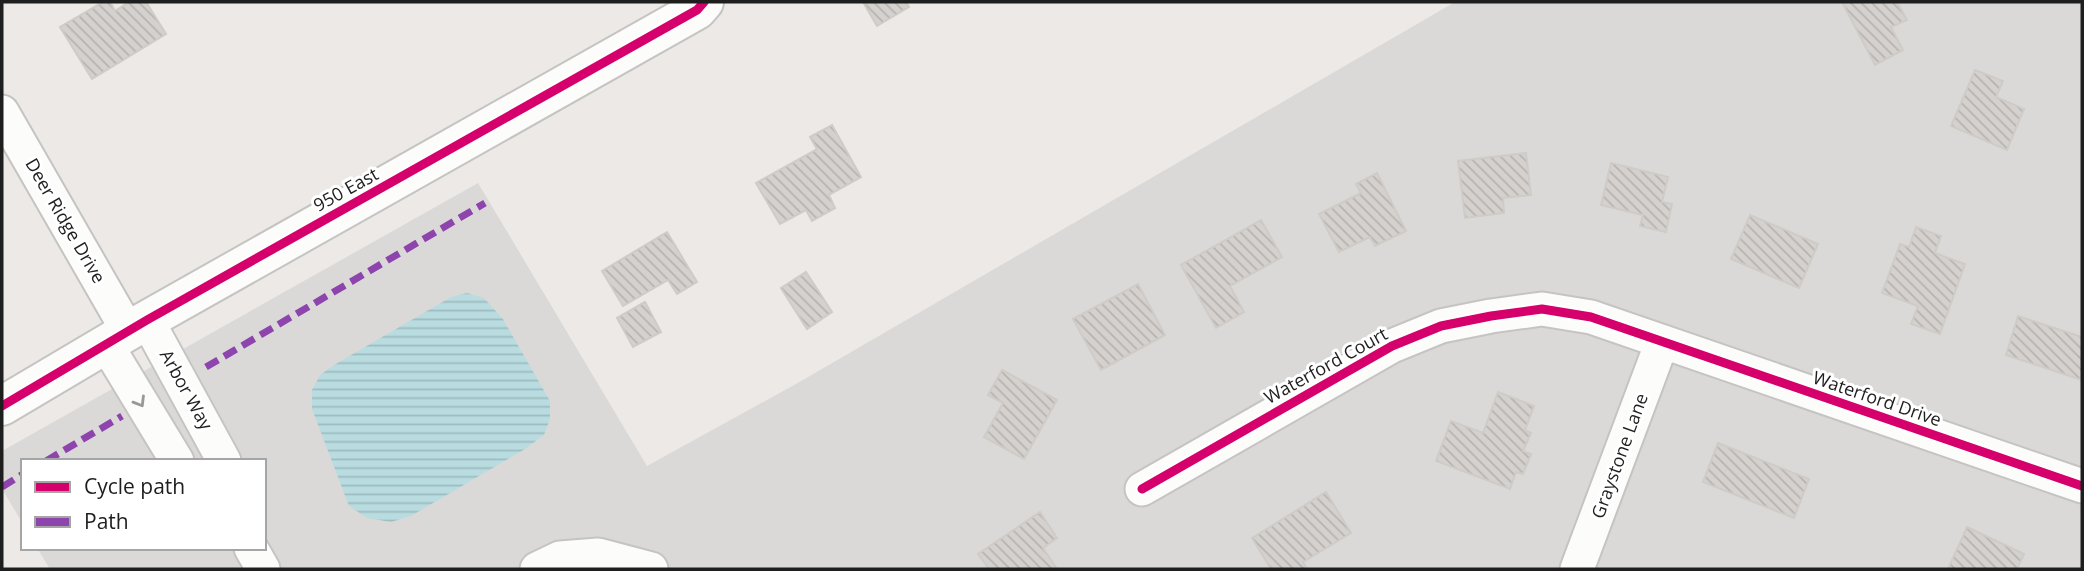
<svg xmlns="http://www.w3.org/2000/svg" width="2084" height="571" viewBox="0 0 2084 571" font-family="'Open Sans',sans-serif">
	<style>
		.residential { fill: #dbd9d8 }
		.water { fill: url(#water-rules) }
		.building { fill: url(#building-back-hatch); stroke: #cfcbc7; stroke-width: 2 }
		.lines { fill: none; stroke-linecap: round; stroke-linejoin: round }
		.minor-casing { stroke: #c5c4c2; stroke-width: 37 }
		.tertiary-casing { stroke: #c5c4c2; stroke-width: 42 }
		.minor { stroke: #fcfcfb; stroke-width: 33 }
		.tertiary { stroke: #fcfcfb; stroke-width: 38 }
		.quiet { stroke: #8e44ad; stroke-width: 7; stroke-dasharray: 14 7; stroke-linecap: butt }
		.cycleway-casing { stroke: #fff; stroke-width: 13 }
		.cycleway { stroke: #d6006c; stroke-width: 9 }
		.oneway { stroke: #989898 }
		.labels { text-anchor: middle; stroke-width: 6; stroke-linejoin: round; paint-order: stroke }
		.street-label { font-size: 18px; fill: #1e1e1e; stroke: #fff }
	</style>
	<defs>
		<pattern id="water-rules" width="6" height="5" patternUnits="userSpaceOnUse" patternTransform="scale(1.75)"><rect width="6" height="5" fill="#b8dce0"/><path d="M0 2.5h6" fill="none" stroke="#9ebcc0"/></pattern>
		<pattern id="building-back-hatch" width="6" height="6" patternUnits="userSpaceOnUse" patternTransform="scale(1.75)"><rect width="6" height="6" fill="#d5d1cf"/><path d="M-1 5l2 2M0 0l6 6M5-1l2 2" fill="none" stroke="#b6b3b1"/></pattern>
	</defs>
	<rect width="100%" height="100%" fill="#ece9e6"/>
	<path class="residential" d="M1455,2h627v567h-2032l-13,-21h227v-87h-241v63l-21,-35v-38l476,-268 169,283 149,-82z"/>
	<path class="water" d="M467,293l17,5 19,21 47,82v18l-6,16 -19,14 -114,67 -20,6 -24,-4 -18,-12 -37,-97v-19l8,-15 14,-10 117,-68z"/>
	<path class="building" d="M103,2h7l5,9 14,-9h17l20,32 -74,45 -32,-52z
		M863,2h43l3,5 -32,19z
		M1842,2h55l10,18 -16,7 12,23 -28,15z
		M1975,70l28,11 -7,16 28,12 -17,41 -56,-24z
		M832,125l29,52 -32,18 6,13 -23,13 -6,-11 -26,14 -24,-41 61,-34 -7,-12z
		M1526,153l5,42 -28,3 1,15 -39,5 -7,-57z
		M1611,163l57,14 -6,25 10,2 -6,28 -26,-6 3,-11 -42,-10z
		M1377,173l29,58 -31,15 -5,-9 -31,15 -20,-38 42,-21 -5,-9z
		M1750,215l68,29 -19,44 -68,-29z
		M1261,220l21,37 -52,29 14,26 -28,16 -35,-63z
		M1916,227l25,9 -6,17 30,11 -25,70 -29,-10 7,-18 -36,-13 18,-49 9,3z
		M667,232l30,50 -20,12 -9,-14 -45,26 -21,-35z
		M806,272l26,40 -25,17 -26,-41z
		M1138,284l27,51 -64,35 -28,-51z
		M645,302l16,30 -28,15 -16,-29z
		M2018,316l64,21v43l-76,-25z
		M1002,370l55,30 -33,59 -40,-22 19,-34 -15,-8z
		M1498,392l36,14 -9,24 6,3 -8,18 8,3 -8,20 -7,-2 -6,17 -74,-28 15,-40 32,12z
		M1718,443l91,36 -15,39 -91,-36z
		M1326,492l25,41 -48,29 4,7h-36l-19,-31z
		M1040,512l17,26 -14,10 14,21h-68l-11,-15z
		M1967,527l57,27 -7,15h-69z"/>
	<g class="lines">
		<g class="minor-casing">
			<path id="minor" d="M2,112l126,219
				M147,320l77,141
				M106,344l71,117
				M1142,489l250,-143 49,-20 50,-10 51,-7 49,8 491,169
				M251,548l12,21
				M537,569l23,-11 38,-3 53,14
				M1577,569l85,-227"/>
		</g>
		<g class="tertiary-casing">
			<path id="tertiary" d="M2,406l145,-86 550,-310 7,-8"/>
		</g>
		<use href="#minor" class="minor"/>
		<use href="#tertiary" class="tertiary"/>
		<path class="quiet" d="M206,367l279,-164
			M46,461l76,-45
			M2,487l21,-13"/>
		<g class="cycleway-casing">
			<path id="cycleway" d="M2,406l145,-86 550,-310 7,-8
				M1142,489l250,-143 49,-20 50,-10 51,-7 49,8 491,169"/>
		</g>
		<use href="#cycleway" class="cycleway"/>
	</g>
	<defs><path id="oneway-chevron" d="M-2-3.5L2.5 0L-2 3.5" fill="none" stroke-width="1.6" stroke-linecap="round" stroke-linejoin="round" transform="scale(1.75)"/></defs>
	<use class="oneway" href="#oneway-chevron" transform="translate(140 402) rotate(59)"/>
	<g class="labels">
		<g class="street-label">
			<text transform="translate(346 190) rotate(-29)" y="6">950 East</text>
			<text transform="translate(65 221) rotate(60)" y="6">Deer Ridge Drive</text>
			<text transform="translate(1326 366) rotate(-29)" y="6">Waterford Court</text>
			<text transform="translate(186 390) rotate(61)" y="6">Arbor Way</text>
			<text transform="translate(1877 399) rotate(19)" y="6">Waterford Drive</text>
			<text transform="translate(1620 456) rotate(-70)" y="6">Graystone Lane</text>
		</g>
	</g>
	<rect width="2084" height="571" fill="none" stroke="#1e1e1e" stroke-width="7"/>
	<rect x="21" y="459" width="245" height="91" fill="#ffffff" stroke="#a5a5a5" stroke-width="2"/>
	<rect x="35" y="482" width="35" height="10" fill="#d6006c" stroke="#a5a5a5" stroke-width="2"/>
	<text x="84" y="494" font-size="21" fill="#1e1e1e">Cycle path</text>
	<rect x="35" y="517" width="35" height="10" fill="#8e44ad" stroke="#a5a5a5" stroke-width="2"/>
	<text x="84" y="529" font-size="21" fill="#1e1e1e">Path</text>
</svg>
